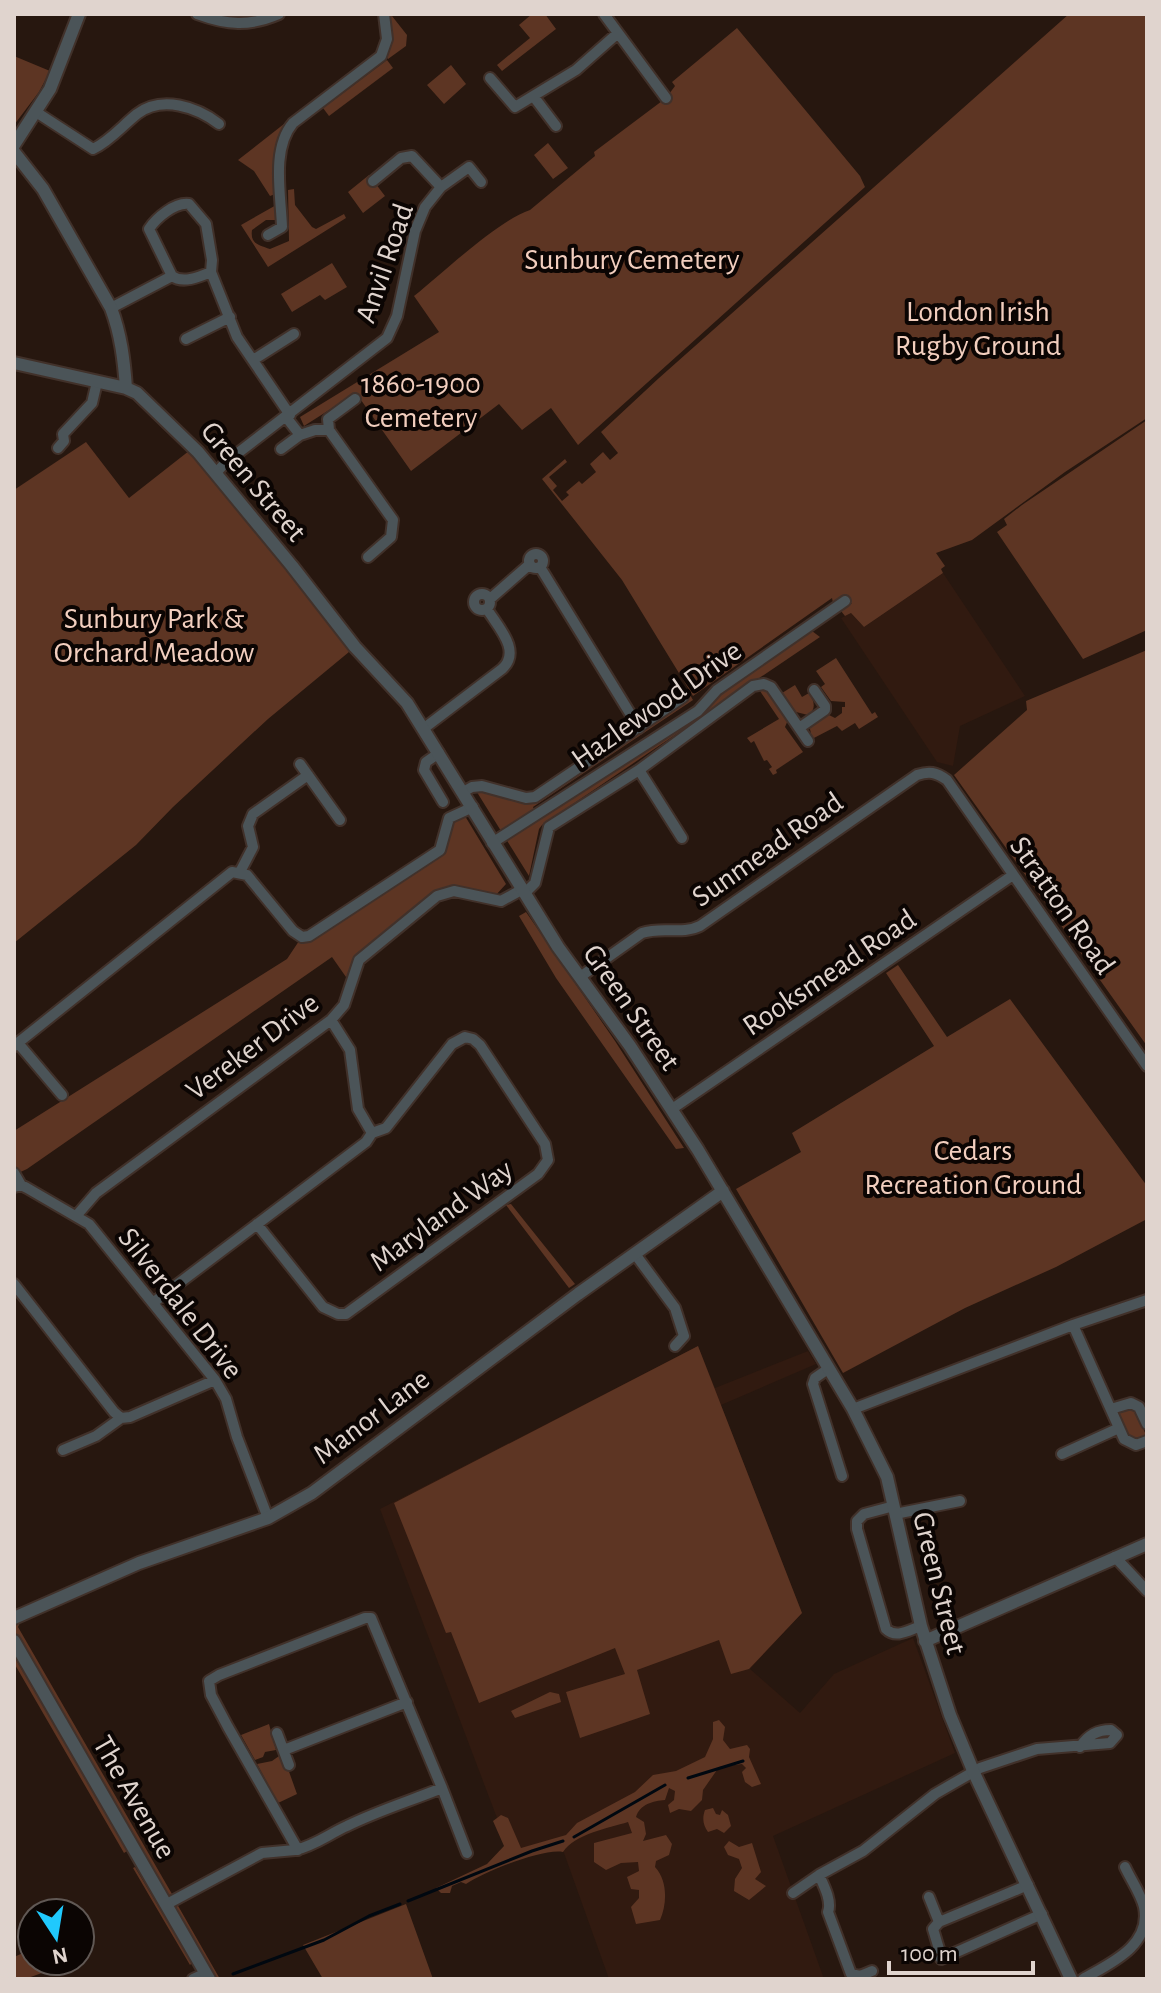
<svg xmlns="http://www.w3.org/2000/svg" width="1161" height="1993" viewBox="0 0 1161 1993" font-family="'Alegreya Sans',sans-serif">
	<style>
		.built { fill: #311a10 }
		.green { fill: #5d3523 }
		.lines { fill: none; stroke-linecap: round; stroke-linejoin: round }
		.stream { stroke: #000810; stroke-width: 3 }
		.minor-casing { stroke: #41312a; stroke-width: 14 }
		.tertiary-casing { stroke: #41312a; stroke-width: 16 }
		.minor { stroke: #4b5458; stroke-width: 10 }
		.tertiary { stroke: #4b5458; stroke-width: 12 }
		.labels { text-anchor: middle; stroke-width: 8; stroke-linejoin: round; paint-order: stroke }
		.park-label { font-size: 30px; fill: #f2cebe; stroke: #0b0503 }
		.street-label { font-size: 30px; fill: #e0d4ce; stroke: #0b0503 }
	</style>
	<rect width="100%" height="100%" fill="#27170f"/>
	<path class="built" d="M943,573l82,123 -65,30 -7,40 -16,-4 -96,-144 10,-5 13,14z
		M698,1346l17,42 93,-37 8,13 -95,41 81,208 -52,56 50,44 34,-39 79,-36 42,115 -182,83 51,143h-215l-50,-140 -48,16 -131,-346z"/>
	<path class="green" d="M532,14h13l11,15 -54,42 -5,-6 33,-27 -11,-13z
		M1069,14h78v404l-82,54 -93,68 -36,13 9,13 -4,3 2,4 -79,54 -13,-14 -6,3 -4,-5 11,-8 -18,5 -2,-10 -139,98 -71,-116 -80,-101 23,-20 2,3 -18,15 8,9 -4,4 9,11 7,-6 -3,-3 13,-11 3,3 14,-12 -6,-8 13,-12 7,8 8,-7 -17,-21 58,-54z
		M392,16l15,19 -1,11 -18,13 -5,-7 2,-33z
		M737,28l123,148 5,11 -287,258 -27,-37 -29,22 -23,-26 -88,67 -55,-78 -52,33 -4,-9 139,-85 -25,-36c29,-23 83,-75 116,-86l65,-54 -1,-4 72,-54 9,-12 -3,-4z
		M14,56l36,15 -11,21 -25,33v6z
		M387,60l6,8 -64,48 -6,-8z
		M451,65l15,19 -22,20 -17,-19z
		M289,120c-20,22 -14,46 -11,73l-8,3 -16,-25 -16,-11z
		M548,143l20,25 -15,11 -19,-24z
		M369,175l16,21 -22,17 -15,-21z
		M294,189l1,16 17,22 4,2 28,-15 2,4 -78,49 -27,-42 37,-21 -1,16h-11l-14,10c-2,14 7,15 18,19l19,-8 -1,-51z
		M332,263l15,24 -22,13 -5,-5 -28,17 -11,-18z
		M1147,420v210l-64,29 -86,-127 10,-7 -3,-6 18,-14z
		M86,442l43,56 65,-51 161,200 -87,72 -95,88 -37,38 -122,98v-453z
		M812,631l8,6 -278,188 -3,4 -10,47 -54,-87 51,12 155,-100 5,-13 7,12 -160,107 6,12 162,-105 19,-19z
		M1147,650v396l-193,-271 73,-65 -1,-9z
		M836,658l36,56 3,-2 3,5 -19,12 -4,-6 -13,8 -5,-5 -25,13 -3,-15 18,-10 8,4 7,-5v-6h3v-5l-14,-1 -10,-14 4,-3 -9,-13z
		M795,685l7,12 7,-4c5,7 8,16 -1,22l-12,-3 -14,-19z
		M766,689l5,2 17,29 -3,7 18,25 -27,18 1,3 -4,2 -4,-6 3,-2 -5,-7 -3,1 -10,-20 -3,2 -4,-5 32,-19 -19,-28z
		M465,816l41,68 -11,12 -41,-8 -19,4 -89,85 -14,-20 -305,212 -13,6v-44l273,-172 12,-18 12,-1 8,-4 122,-81 10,-34z
		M526,912l89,129 69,107 -8,1 -120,-171 -37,-62z
		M898,965l49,72 63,-38 137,187v33l-91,48 -91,41 -122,65 -107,-184 65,-37 -9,-19 142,-87 -48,-73z
		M511,1204l64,80 -6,4 -63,-83z
		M698,1346l104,267 -53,56 -18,5 -12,-34 -82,30 13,44 -70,24 -14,-46 59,-18 -10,-26 -136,55 -28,-71 -5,1 -52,-130z
		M1128,1409l7,1 11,25 -6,7 -12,-2 -11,-27z
		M21,1620l-3,7 154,267 -5,2 -152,-260 -1,-12z
		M14,1656l113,195 -3,2 -110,-190z
		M550,1692l9,2 2,8 -46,16 -4,-7z
		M719,1720l6,7 -2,13 7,9 17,-4 3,4 -1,8 12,27 -9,3 -7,-5 -3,-10 4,-4 -4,-4 -23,3 -16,23 -1,10 -11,11 -12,-2 -9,4 -2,-8 6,-5 1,-9 -6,-3 -4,12c-12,1 -25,4 -29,17l8,5 2,12 -3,7 23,-6 6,9 -3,11 -13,6 -1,6c13,14 12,37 5,53l-24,4 -5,-17 8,-9v-8l-8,-1 -4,-12 12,-6 -1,-9 -17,1 -15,7 -12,-8v-19l38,-10 -4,-11c-20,6 -53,12 -65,30 -20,-4 -79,20 -97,32l-5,-2 -9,4 -2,7h-9l-5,-5 51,-24 17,-18 -11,-25 8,-6 7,3 13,30 45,-13 11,-12 58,-31 18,-17 23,-4 29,-14 8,-18v-17z
		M269,1724l7,26 -11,2 -2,5 -8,3 -14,-25z
		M279,1756l8,10 10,28 -19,9 -21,-39 15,-3z
		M713,1808l3,6 4,1 2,-5 6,5 3,11 -7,7 -7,-4 -9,3c-5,-7 -6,-14 -3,-22z
		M729,1841l10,6 13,-4 9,29 -6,7 11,7 -17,14 -15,-9 1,-12 7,-11 -3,-9 -11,-4 -4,-8z
		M135,1867l57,96 -2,2 -57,-97z
		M177,1904l43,75h-6l-41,-73z
		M406,1904l27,75h-110l-20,-34z
		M32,1949v12h19l5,7 -31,11h-11v-22z"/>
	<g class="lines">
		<path class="stream" d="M688,1778l55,-17
			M574,1837l91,-52
			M408,1901l124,-50 31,-10
			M233,1974l91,-34 45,-24 31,-12"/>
		<g class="minor-casing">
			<path id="minor" d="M197,14c30,11 52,13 82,0
				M604,14l62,84
				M490,78l25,29 61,-37 42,-37
				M534,97l22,29
				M36,112l57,37c17,-8 29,-23 44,-35 25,-19 60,-7 82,10
				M373,181l28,-23 11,-2 29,31
				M268,235l14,-8c-1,-32 -11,-78 11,-104l88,-67 6,-17 -3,-25
				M172,276c11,8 27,1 39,-4
				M111,308l61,-32 -23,-47c7,-11 26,-27 40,-25l17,20 6,36 -1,12 26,65 53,78
				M186,339l44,-22
				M253,360l41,-26
				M329,430l-1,-11 27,-20
				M300,435l15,-5h14l64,90 -2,17 -23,20
				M58,448l6,-7 -1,-7 29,-31 5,-21
				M281,449l19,-14 -14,-18
				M216,473l9,-10 162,-125 10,-22 18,-85 10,-24 16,-20 28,-20 12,15
				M529 561a7 7 0 1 1 14 0a7 7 0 1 1-14 0Z
				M540,567l99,161
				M474 602a8 8 0 1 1 16 0a8 8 0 1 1-16 0Z
				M490,599l40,-35
				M799,728l26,-18v-4l-11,-16
				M423,729l79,-60c20,-18 -4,-42 -15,-60
				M439,753l-13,9 -2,8 19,32
				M300,764l40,56
				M639,770l43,68
				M463,792l9,-5 10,-1 44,12 9,-1 148,-100
				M492,843l206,-132 19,-21 128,-89
				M240,872l13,-25 -5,-21 5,-12 55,-39
				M525,893l10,-10 14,-56 90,-57 114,-84 11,-2 7,3 37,54
				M580,977l62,-44c20,-7 40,2 58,-7l217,-151c12,-4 19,-3 30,5l200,286
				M18,1043l44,52
				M14,1046l218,-174 15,3 46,56 9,6 7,-1 131,-86 9,-32 24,-11
				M672,1109l341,-234
				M14,1173l7,12
				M14,1187l7,-2 6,3 62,36 126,156 11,19 11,38 31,81
				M77,1215l19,-22 235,-173 13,-15 15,-45 78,-64 17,-5 47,10 22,-12
				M257,1224l66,83 15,7h8l192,-140 10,-14 -3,-16 -65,-99 -7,-6 -8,-2 -13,7 -66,84 -14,5
				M635,1254l40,54 9,28 -9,10
				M14,1284l100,128 7,6 9,-1 85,-37
				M154,1302l212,-160 6,-9 -14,-24 -8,-59 -19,-30
				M1073,1325l51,114 12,6 11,-4
				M828,1369l-13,9 -2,6 29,92
				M853,1409l220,-84 74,-25
				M1111,1409l20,-6 8,4 8,17
				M63,1450l33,-14 25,-18
				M1062,1454l57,-26
				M894,1506l-30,8 -7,7v8l29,100c10,10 23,1 35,-3
				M895,1514l65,-13
				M1115,1557l32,34
				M277,1733l12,32
				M284,1750l123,-48
				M442,1788l25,65
				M819,1875c5,11 13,26 9,37l23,62 9,2 12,-5
				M793,1893l26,-18 44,-24 72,-57 45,-26 57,-19 73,-6 7,-8 -6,-5c-14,0 -23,5 -31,17
				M929,1897l10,25
				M167,1904l95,-51 33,-3c19,-4 34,-16 52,-24 30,-15 63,-25 95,-38l-71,-170h-6l-146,57 -10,6 2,14 17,32 70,123
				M939,1949l-6,-20 6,-7 89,-37
				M941,1959l101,-45
				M193,1979l13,-6
				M1083,1979c26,-15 69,-33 61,-72 -3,-13 -13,-27 -19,-40"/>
		</g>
		<g class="tertiary-casing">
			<path id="tertiary" d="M14,145l36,-56 29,-75
				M14,152l29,37 68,119c10,27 13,52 15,80
				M14,363l112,25 11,5 61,59 94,114 63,81 52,56 151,244 72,99 68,104 155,259 34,68 34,149 29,89 24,58 97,206
				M14,1618l125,-55 129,-45 44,-25 266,-199 145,-103
				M14,1641l195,338
				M925,1641l222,-97"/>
		</g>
		<use href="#minor" class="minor"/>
		<use href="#tertiary" class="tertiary"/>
	</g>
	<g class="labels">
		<g class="park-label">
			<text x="632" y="269">Sunbury Cemetery</text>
			<text x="978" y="321">London Irish<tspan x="978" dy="34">Rugby Ground</tspan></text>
			<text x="421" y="393">1860-1900<tspan x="421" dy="34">Cemetery</tspan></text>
			<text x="154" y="628">Sunbury Park &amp;<tspan x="154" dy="34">Orchard Meadow</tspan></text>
			<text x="973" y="1160">Cedars<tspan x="973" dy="34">Recreation Ground</tspan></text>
		</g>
		<g class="street-label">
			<text transform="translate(384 263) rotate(-71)" y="10">Anvil Road</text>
			<text transform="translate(254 481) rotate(50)" y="10">Green Street</text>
			<text transform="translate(656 704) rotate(-35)" y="10">Hazlewood Drive</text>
			<text transform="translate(767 849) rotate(-35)" y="10">Sunmead Road</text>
			<text transform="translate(1063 905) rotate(55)" y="10">Stratton Road</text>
			<text transform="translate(829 972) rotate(-34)" y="10">Rooksmead Road</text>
			<text transform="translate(632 1007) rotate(55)" y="10">Green Street</text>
			<text transform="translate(252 1046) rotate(-37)" y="10">Vereker Drive</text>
			<text transform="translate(441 1215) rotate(-36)" y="10">Maryland Way</text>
			<text transform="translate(181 1303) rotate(52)" y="10">Silverdale Drive</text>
			<text transform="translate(371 1416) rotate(-37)" y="10">Manor Lane</text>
			<text transform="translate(940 1583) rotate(76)" y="10">Green Street</text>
			<text transform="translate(135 1797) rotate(60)" y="10">The Avenue</text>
		</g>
	</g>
	<rect width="1161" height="1993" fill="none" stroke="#e0d4ce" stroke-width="32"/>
	<g transform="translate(56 1937) rotate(168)"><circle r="38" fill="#0b0503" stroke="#605854" stroke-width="2"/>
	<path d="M0-6L14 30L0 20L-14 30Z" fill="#20c9fd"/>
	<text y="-12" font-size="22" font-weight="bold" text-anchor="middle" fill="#e0d4ce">N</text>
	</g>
	<path d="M889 1961v12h144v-12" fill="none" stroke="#e0d4ce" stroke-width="4"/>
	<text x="901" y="1961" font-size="24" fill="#e0d4ce" stroke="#0b0503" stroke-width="6" paint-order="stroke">100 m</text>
</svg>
